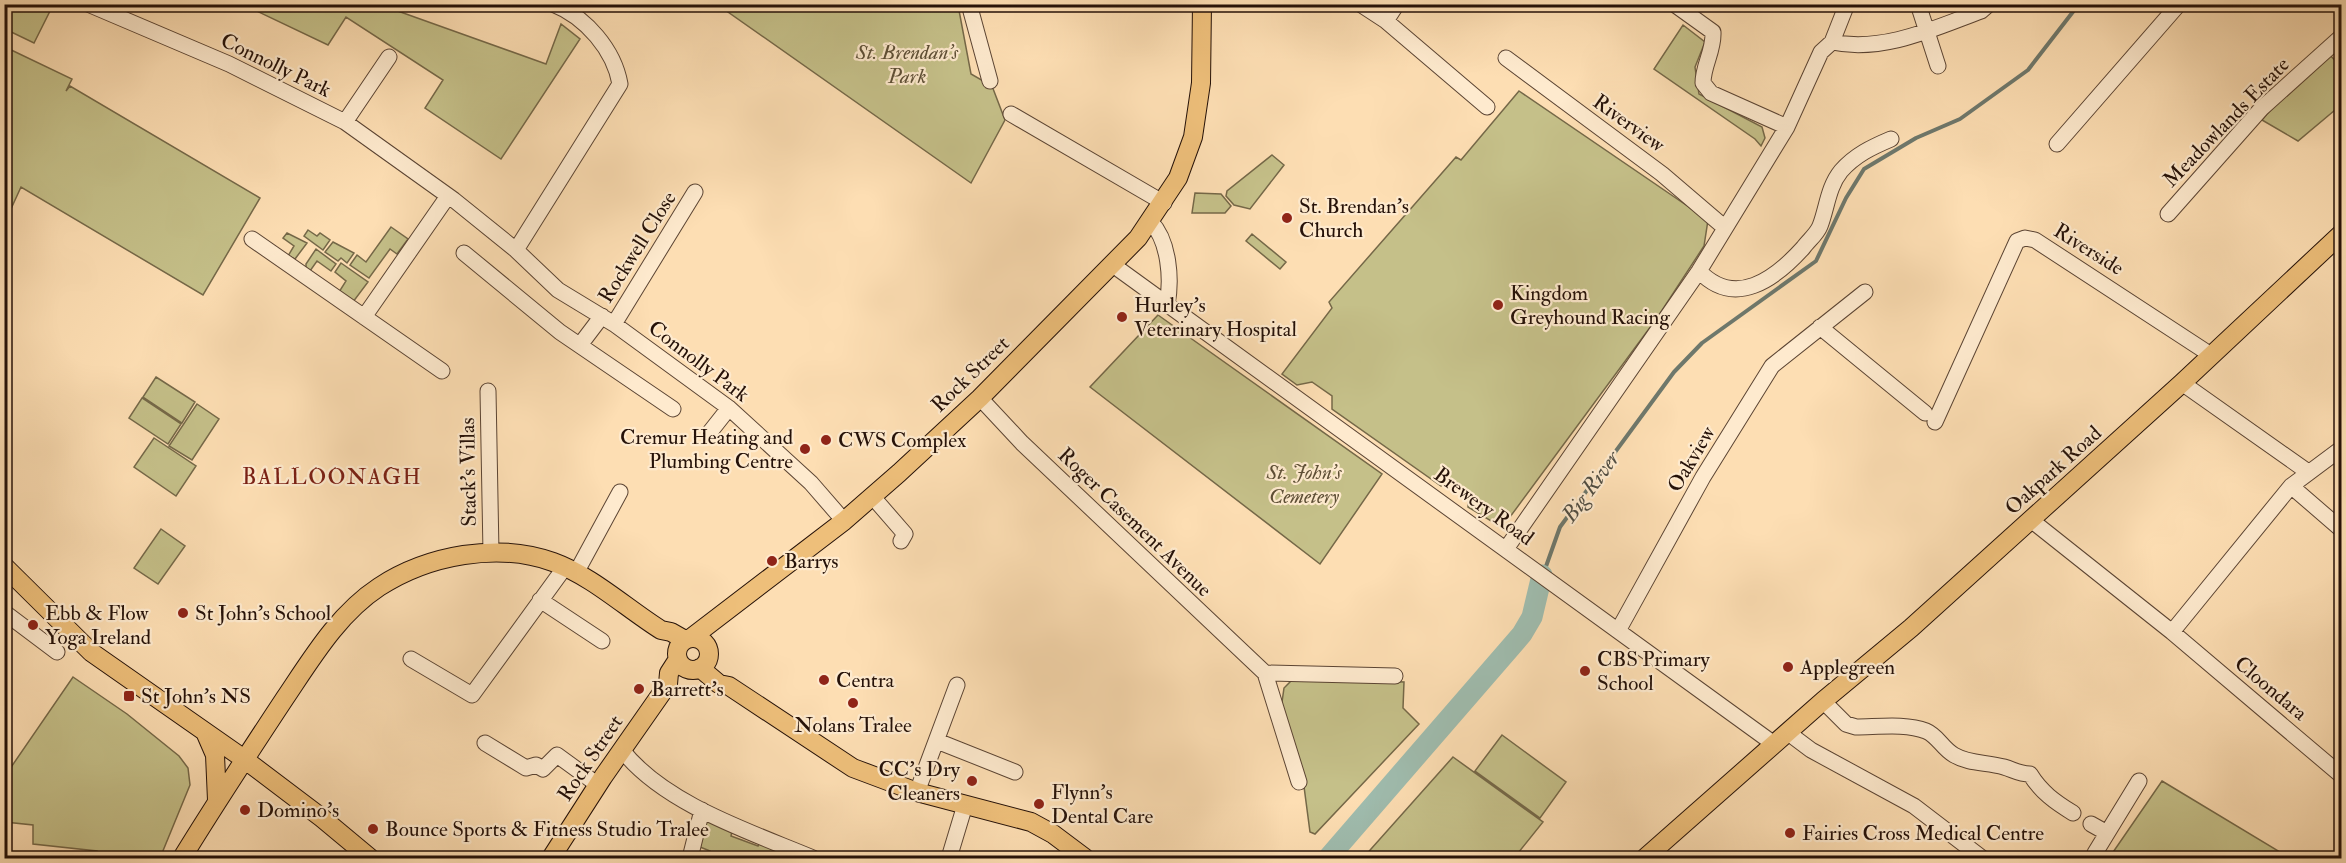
<svg xmlns="http://www.w3.org/2000/svg" width="2346" height="863" viewBox="0 0 2346 863" font-family="'IM FELL Double Pica',serif">
	<style>
		.green { fill: #c5c089; stroke: #756848; stroke-width: 1.5 }
		.lines { fill: none; stroke-linecap: round; stroke-linejoin: round }
		.stream { stroke: #6e786c; stroke-width: 4 }
		.river { stroke: #9fbcae; stroke-width: 21 }
		.minor-casing { stroke: #5b4433; stroke-width: 17 }
		.major-casing { stroke: #251108; stroke-width: 20 }
		.minor { stroke: #feeace; stroke-width: 15 }
		.major { stroke: #eebf7a; stroke-width: 18 }
		.poi-dot { fill: #8f2418; stroke: #feeace; stroke-width: 2 }
		.labels { text-anchor: middle; stroke-width: 4.5; stroke-linejoin: round; paint-order: stroke }
		.park-label { font-size: 21px; font-style: italic; fill: #5d4e35; stroke: #feeace }
		.street-label { font-size: 21px; fill: #251108; stroke: #feeace }
		.poi-label { font-size: 21px; fill: #251108; stroke: #feeace; text-anchor: start }
		.neighbourhood-label { font-size: 22px; letter-spacing: 1.5px; fill: #7a1f14; stroke: #feeace }
		.water-label { font-size: 22px; font-style: italic; fill: #504d42; stroke: #feeace }
	</style>
	<rect width="100%" height="100%" fill="#fddeb3"/>
	<filter id="stains"><feTurbulence type="fractalNoise" baseFrequency=".00333" numOctaves="4"/><feColorMatrix values="0 0 0 0 .2 0 0 0 0 .09 0 0 0 0 .02 0 0 0 .5 -.17"/></filter>
	<radialGradient id="worn" r=".72"><stop offset=".6" stop-color="#630" stop-opacity="0"/><stop offset="1" stop-color="#630" stop-opacity=".3"/></radialGradient>
	<path class="green" d="M5,4h48v1l-19,38 -29,-14z
		M244,5h137l165,59 15,-40 19,15 -79,120 -76,-51 18,-28 -97,-63 -18,28z
		M718,5h240l13,69 21,12 13,34 -34,63z
		M1683,25l22,17 -10,25 4,27 63,33 3,11 -4,8 -6,-7 -101,-70z
		M5,47l67,32 -6,12 4,-5 190,112 -57,97 -182,-108 -16,35z
		M2330,55l11,12v38l-43,36 -36,-21 15,-18z
		M1519,91l189,129 -4,26 -47,72 -147,199 -14,7 -28,-17 1,-13 -15,-11 -13,3 -109,-77v-13l-20,-14 -15,3 -15,-11 50,-66 -3,-6 127,-145 5,3z
		M1272,155l12,10 -34,44 -16,-4 -8,-9 1,-5z
		M1195,193l26,1 10,12 -6,7h-33z
		M391,227l17,12 -11,15 -7,-5 -21,29 -19,-13 7,-10 9,7z
		M308,230l9,6 3,-3 10,7 -7,10 -19,-14z
		M287,233l20,10 -12,16 -7,-3 6,-10 -11,-8z
		M1252,234l34,28 -6,7 -34,-28z
		M333,242l21,11 -7,10 -6,-5 -3,3 -13,-9z
		M316,249l20,15 -5,7 -14,-10 -7,10 -4,-3v-4z
		M341,263l27,19 -15,20 -14,-10 7,-11 -11,-9z
		M1158,315l224,159 -62,90 -230,-177z
		M156,377l39,25 -13,21 -39,-26z
		M142,398l39,26 -13,20 -39,-26z
		M197,404l22,15 -27,41 -23,-14z
		M154,438l42,28 -20,30 -42,-29z
		M161,529l24,17 -27,38 -24,-16z
		M73,677l54,37 52,42 9,12 2,17 -30,73h-63v-7l-64,-7v-19l-28,-3v-46z
		M1305,678l99,4 -1,26 16,16 -104,110 -5,-2 -7,-53 -22,-70 3,-21 9,-9z
		M1502,735l64,47 -26,36 -65,-47z
		M1453,757l90,65 -29,36h-151z
		M2162,781l128,77h-181z
		M707,816l26,11 -2,9 27,10 3,-7 18,7 -3,10 5,2h-73l2,-7 -10,-4z"/>
	<g class="lines">
		<path class="stream" d="M1544,572l16,-45 114,-155 28,-29 114,-82 30,-63 18,-29 52,-31 44,-19 68,-49 51,-66"/>
		<path class="river" d="M1328,858l194,-224 10,-17 10,-42"/>
		<g class="minor-casing">
			<path id="minor" d="M88,4l141,60 116,58 109,78 62,50 42,40 56,34 115,84 82,75 33,38
				M969,4l21,77
				M1360,4l26,17 101,86
				M1674,4l39,28c1,19 -10,33 -10,51l8,10 76,34
				M1918,4l20,62
				M1386,21l11,-17
				M1832,42l15,-38
				M1506,58l156,116 62,53
				M1011,114l153,89
				M345,122l44,-65
				M2057,144l122,-140
				M2168,214l93,-105 81,-73
				M1151,222c18,19 21,57 16,83
				M252,239l190,132
				M516,250l104,-166c-6,-34 -34,-67 -67,-80
				M464,253l96,79 113,77
				M1113,265l661,479
				M1699,271c36,38 76,8 104,-23 5,-7 14,-14 17,-22 7,-18 8,-39 21,-55 14,-16 31,-24 50,-32
				M364,317l84,-121
				M614,324l81,-132
				M1820,327l105,86
				M580,345l22,-29
				M2182,383l126,89
				M488,391l3,162
				M980,398l42,45 243,230 130,3
				M1935,422l82,-181 8,-3 10,2 176,115
				M710,432l19,-24
				M2291,486l51,44
				M872,496l33,38 -4,7
				M2031,520l141,112 170,144
				M1506,549l193,-278 88,-144 34,-75 11,-10c51,11 103,-14 149,-31l8,-7
				M576,573l44,-81
				M540,600l62,41
				M4,612l53,40
				M1619,629l84,-152 69,-111 93,-74
				M2172,632l119,-146 51,-38
				M411,659l61,36 93,-128
				M1265,673l34,109
				M1823,701l23,23 10,3c21,0 50,-4 70,4 12,5 16,17 28,24 15,9 33,7 50,12 10,3 15,7 26,7 11,18 25,28 43,39
				M1787,732l24,18 103,56 68,52
				M937,741l78,31
				M485,743l41,25 10,-3 7,4 14,-14 41,30
				M622,750c42,54 129,82 191,108
				M917,792l40,-107
				M2091,824l16,9
				M2095,853l44,-72
				M690,858l12,-48
				M949,858l16,-53"/>
		</g>
		<g class="major-casing">
			<path id="major" d="M4,566l87,86 153,107 78,59 48,40
				M691,638l153,-117 55,-48 81,-75 158,-160 40,-60 15,-41 8,-54 1,-79
				M677 654a16 16 0 1 1 32 0a16 16 0 1 1-32 0Z
				M700,668l19,16 10,2 124,82 64,24 114,30 22,12 32,24
				M205,732l10,23 2,45
				M182,858c33,-54 68,-107 103,-160 27,-40 53,-84 94,-111 49,-32 119,-45 174,-25 39,14 73,46 108,68l10,2 14,8
				M551,858l52,-81 65,-93 1,-11 9,-14
				M1645,858l178,-157 88,-73 271,-245 160,-150"/>
		</g>
		<use href="#minor" class="minor"/>
		<use href="#major" class="major"/>
	</g>
	<g class="poi-dot">
		<circle cx="1287" cy="218" r="6"/>
		<circle cx="1498" cy="305" r="6"/>
		<circle cx="1122" cy="317" r="6"/>
		<circle cx="826" cy="440" r="6"/>
		<circle cx="805" cy="449" r="6"/>
		<circle cx="772" cy="561" r="6"/>
		<circle cx="183" cy="613" r="6"/>
		<circle cx="33" cy="625" r="6"/>
		<circle cx="1788" cy="667" r="6"/>
		<circle cx="1585" cy="671" r="6"/>
		<circle cx="824" cy="680" r="6"/>
		<circle cx="639" cy="689" r="6"/>
		<rect x="123" y="690" width="12" height="12" rx="3"/>
		<circle cx="853" cy="703" r="6"/>
		<circle cx="972" cy="781" r="6"/>
		<circle cx="1039" cy="804" r="6"/>
		<circle cx="245" cy="810" r="6"/>
		<circle cx="373" cy="829" r="6"/>
		<circle cx="1790" cy="833" r="6"/>
	</g>
	<g class="labels">
		<g class="park-label">
			<text x="907" y="59">St. Brendan's<tspan x="907" dy="24">Park</tspan></text>
			<text x="1304" y="479">St. John's<tspan x="1304" dy="24">Cemetery</tspan></text>
		</g>
		<g class="street-label">
			<text transform="translate(276 65) rotate(26)" y="7">Connolly Park</text>
			<text transform="translate(2226 122) rotate(-46)" y="7">Meadowlands Estate</text>
			<text transform="translate(1629 123) rotate(36)" y="7">Riverview</text>
			<text transform="translate(637 247) rotate(-58)" y="7">Rockwell Close</text>
			<text transform="translate(2089 249) rotate(32)" y="7">Riverside</text>
			<text transform="translate(699 361) rotate(37)" y="7">Connolly Park</text>
			<text transform="translate(970 374) rotate(-44)" y="7">Rock Street</text>
			<text transform="translate(1691 459) rotate(-59)" y="7">Oakview</text>
			<text transform="translate(2053 470) rotate(-42)" y="7">Oakpark Road</text>
			<text transform="translate(468 472) rotate(-91)" y="7">Stack's Villas</text>
			<text transform="translate(1484 506) rotate(36)" y="7">Brewery Road</text>
			<text transform="translate(1135 522) rotate(44)" y="7">Roger Casement Avenue</text>
			<text transform="translate(2271 688) rotate(40)" y="7">Cloondara</text>
			<text transform="translate(590 758) rotate(-56)" y="7">Rock Street</text>
		</g>
		<g class="poi-label">
			<text x="1299" y="213">St. Brendan's<tspan x="1299" dy="24">Church</tspan></text>
			<text x="1510" y="300">Kingdom<tspan x="1510" dy="24">Greyhound Racing</tspan></text>
			<text x="1134" y="312">Hurley's<tspan x="1134" dy="24">Veterinary Hospital</tspan></text>
			<text x="793" y="444" text-anchor="end">Cremur Heating and<tspan x="793" dy="24">Plumbing Centre</tspan></text>
			<text x="838" y="447">CWS Complex</text>
			<text x="784" y="568">Barrys</text>
			<text x="45" y="620">Ebb &amp; Flow<tspan x="45" dy="24">Yoga Ireland</tspan></text>
			<text x="195" y="620">St John's School</text>
			<text x="1597" y="666">CBS Primary<tspan x="1597" dy="24">School</tspan></text>
			<text x="1800" y="674">Applegreen</text>
			<text x="836" y="687">Centra</text>
			<text x="651" y="696">Barrett's</text>
			<text x="141" y="703">St John's NS</text>
			<text x="853" y="732" text-anchor="middle">Nolans Tralee</text>
			<text x="960" y="776" text-anchor="end">CC's Dry<tspan x="960" dy="24">Cleaners</tspan></text>
			<text x="1051" y="799">Flynn's<tspan x="1051" dy="24">Dental Care</tspan></text>
			<text x="257" y="817">Domino's</text>
			<text x="385" y="836">Bounce Sports &amp; Fitness Studio Tralee</text>
			<text x="1802" y="840">Fairies Cross Medical Centre</text>
		</g>
		<g class="neighbourhood-label">
			<text x="332" y="484">BALLOONAGH</text>
		</g>
		<g class="water-label">
			<text transform="translate(1590 486) rotate(-54)" y="8">Big River</text>
		</g>
	</g>
	<rect width="2346" height="863" fill="none" stroke="#fddeb3" stroke-width="24"/>
	<rect x="6" y="6" width="2334" height="851" fill="none" stroke="#251108" stroke-width="3"/>
	<rect x="12" y="12" width="2322" height="839" fill="none" stroke="#251108" stroke-width="1.5"/>
	<rect width="100%" height="100%" filter="url(#stains)"/>
	<rect width="100%" height="100%" fill="url(#worn)"/>
</svg>
